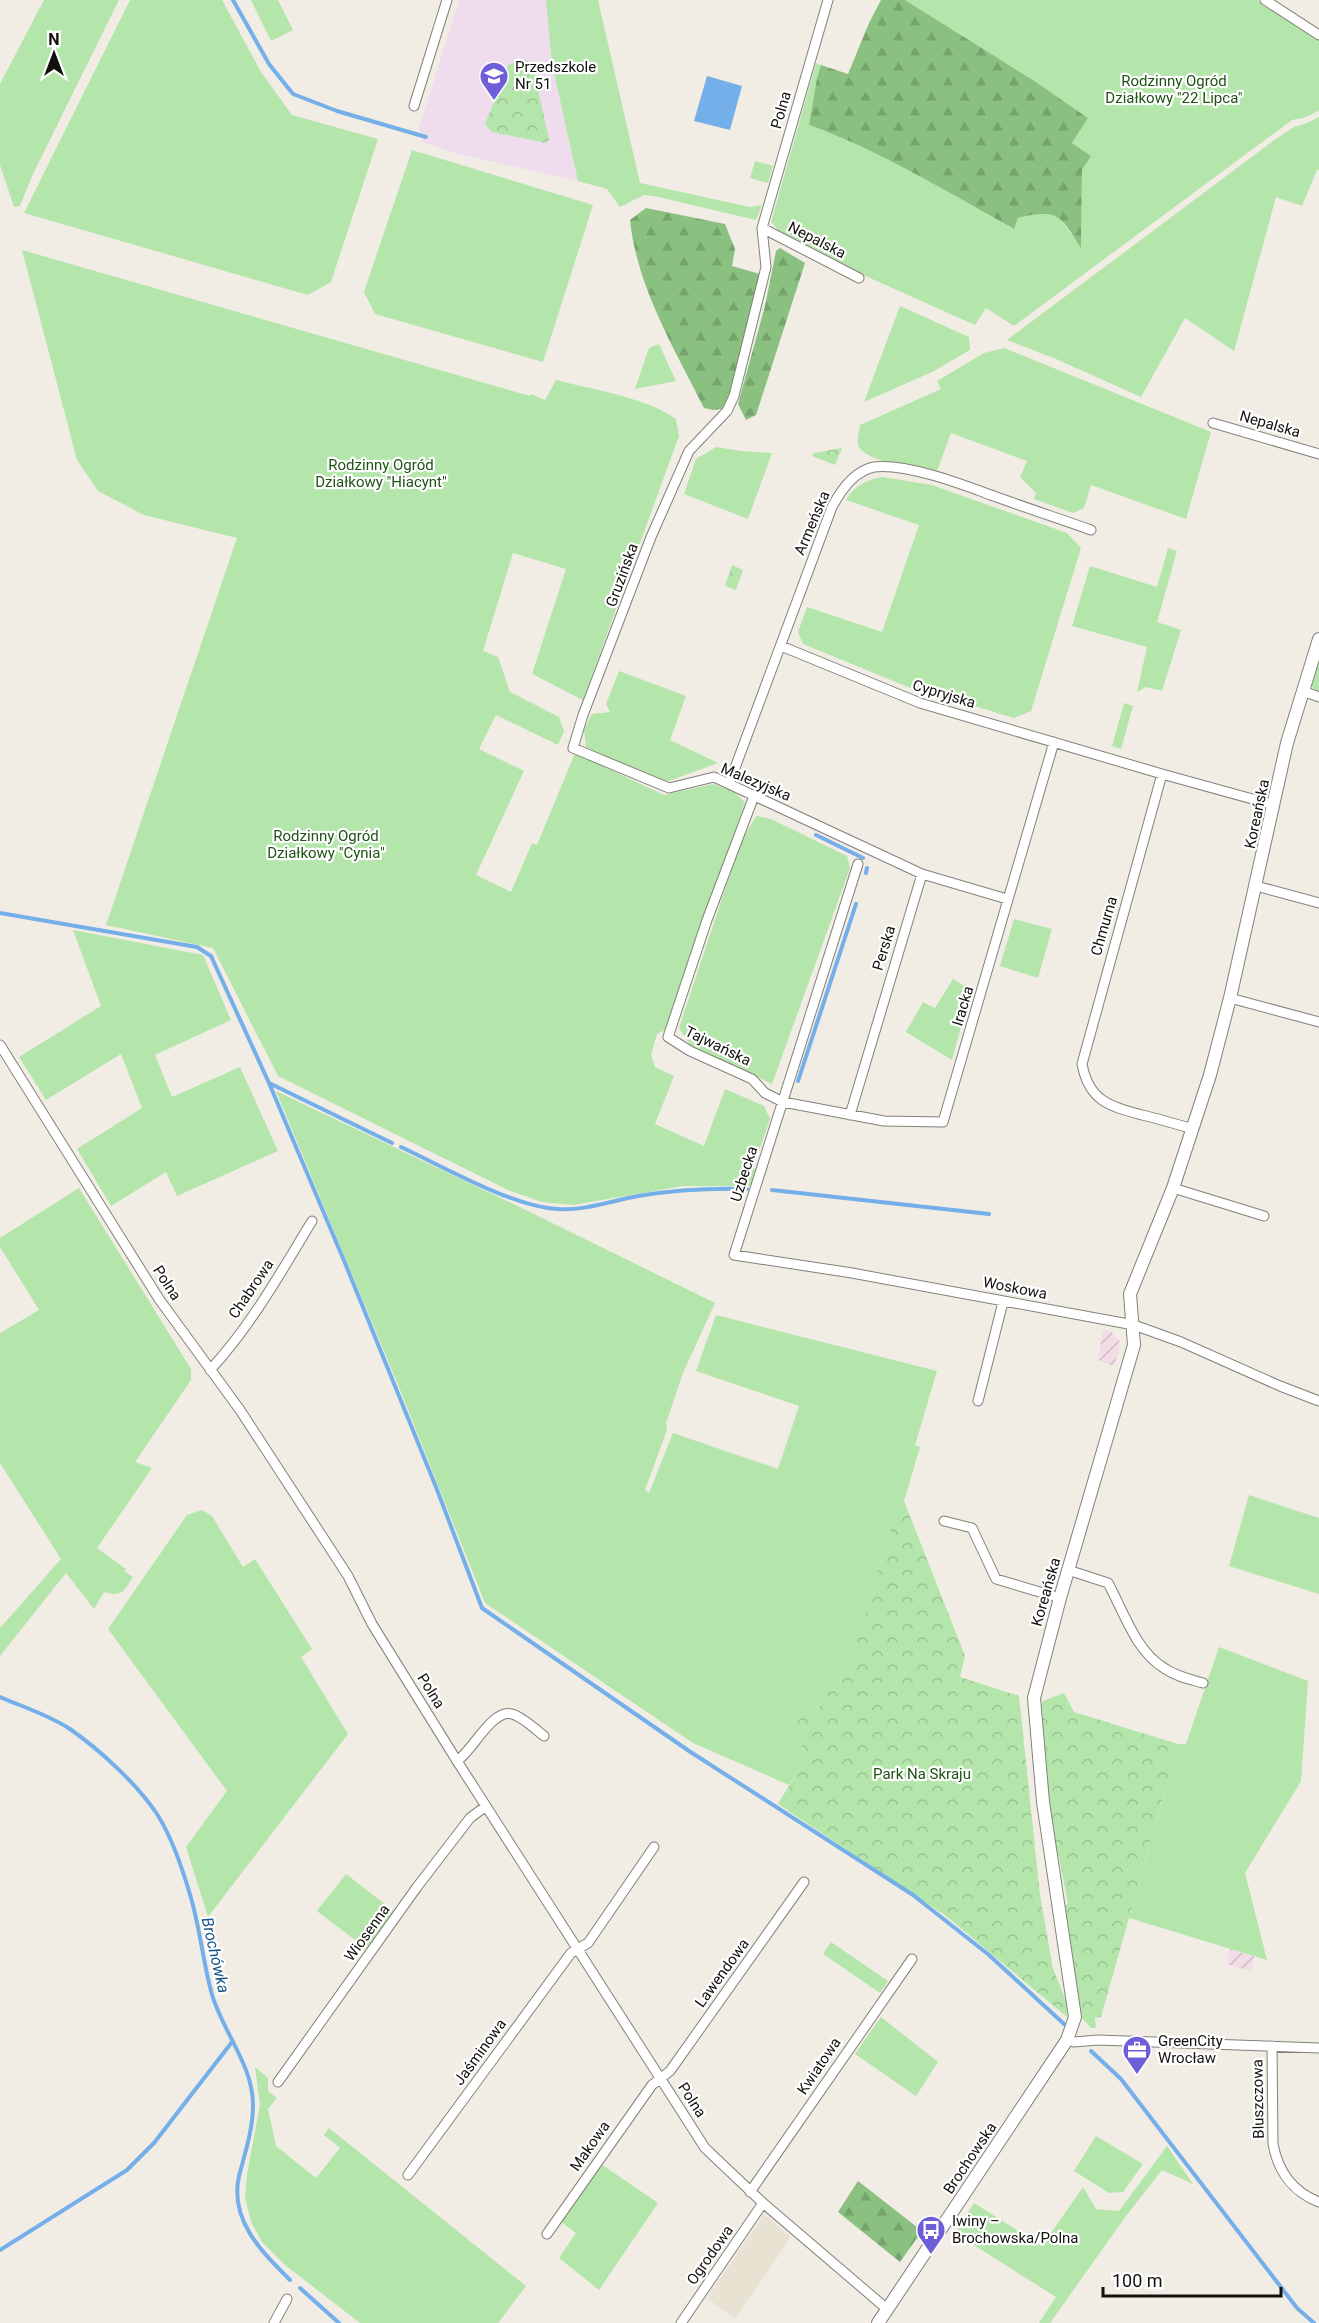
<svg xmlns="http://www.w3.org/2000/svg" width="1319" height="2323" viewBox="0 0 1319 2323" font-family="Roboto,sans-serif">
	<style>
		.built { fill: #e8e2d3 }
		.industrial { fill: url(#industrial-furrows) }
		.education { fill: #efddee }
		.green { fill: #b4e5ab }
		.forest { fill: url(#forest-firs) }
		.park { fill: url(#park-crowns) }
		.water { fill: #75afe9 }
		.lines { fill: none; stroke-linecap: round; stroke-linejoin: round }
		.stream { stroke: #75afe9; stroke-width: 4 }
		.minor-casing { stroke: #838079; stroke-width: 11 }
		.tertiary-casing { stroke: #838079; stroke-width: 14 }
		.minor { stroke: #fff; stroke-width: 9 }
		.tertiary { stroke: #fff; stroke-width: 12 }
		.labels { text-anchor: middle; stroke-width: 4.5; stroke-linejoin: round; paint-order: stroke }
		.poi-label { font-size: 15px; fill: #12110e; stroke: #fff; text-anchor: start }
		.park-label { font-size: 15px; fill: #1e5315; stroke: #fff }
		.street-label { font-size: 15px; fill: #12110e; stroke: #fff }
		.water-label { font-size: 16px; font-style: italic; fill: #17558b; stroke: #fff }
	</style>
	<defs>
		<pattern id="industrial-furrows" width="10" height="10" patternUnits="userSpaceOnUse" patternTransform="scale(1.5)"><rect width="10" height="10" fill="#f4dce7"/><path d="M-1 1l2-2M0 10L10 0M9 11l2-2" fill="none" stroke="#d0bcc5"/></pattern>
		<pattern id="forest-firs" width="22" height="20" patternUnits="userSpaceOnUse" patternTransform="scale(1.5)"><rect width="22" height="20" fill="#8ac080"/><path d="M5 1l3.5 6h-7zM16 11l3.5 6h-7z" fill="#76a46d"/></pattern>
		<pattern id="park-crowns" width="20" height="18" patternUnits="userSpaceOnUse" patternTransform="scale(1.5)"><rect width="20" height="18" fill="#b4e5ab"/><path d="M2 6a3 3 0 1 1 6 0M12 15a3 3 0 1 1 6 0" fill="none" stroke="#9ac392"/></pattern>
	</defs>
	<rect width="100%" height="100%" fill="#f1ede5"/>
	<path class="built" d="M764,2214l27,23 -56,82 -28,-21z"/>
	<path class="industrial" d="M1103,1330l8,2 8,8 1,6 -6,20 -16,-6z
		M1230,1949l25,8 -4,14 -25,-7z"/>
	<path class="education" d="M459,0h87l6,64 26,117 -124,-28 -31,-11 -4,-15z"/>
	<path class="green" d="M44,0h75l-87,176 -12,30 -6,1 -14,-42v-81z
		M130,0h92l39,72 31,43 86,24 -47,143 -23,13 -284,-82z
		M251,0h27l15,30 -22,11z
		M546,0h52l42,183 110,24 12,-2 -6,15 -102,-24 -10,-1 -24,12 -13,-18 -29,-8 -26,-117z
		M905,0h352l62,40v71l-16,7 -11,2 -278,206 -28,-18 -11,17 -114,-51 -82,-43 -8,-9 45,-159 5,2 -4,13 -8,47c72,26 138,67 204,104l5,-11c47,-10 36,-3 63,28l1,-76 9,-14 -19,-13 16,-25 -55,-38z
		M1319,117v53h-2l-15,36 -26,-9 -42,154 -49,-33 -44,79 -85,-38 -49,-19 266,-199 21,-14 13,-4z
		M412,150l181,55 -50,157 -168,-48 -11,-22z
		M755,161l18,5 -5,17 -18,-5z
		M22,250l508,146 1,-2 14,6 11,-20c35,9 91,18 120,39l3,17 -96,264 -51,-26 34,-105 -53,-16 -30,98 15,6 12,35 49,25 5,14 -6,14 -62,-30 -17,34 45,22 -48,104 35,17 21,-49 5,2 38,-92 89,42 49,-11 21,8 11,10 -77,227 -11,5 -6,21 4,12 19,9 -19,48 49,22 21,-57 39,17 6,13 -17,49 7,3 -5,15h-72l-110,19 -31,-3 -34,-12 -230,-114 -65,-128 -107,-23 131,-387 -93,-23 -46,-24 -21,-31z
		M900,306l69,31 1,13 -38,22 -68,30z
		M659,344l17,37 -41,8 14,-41z
		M1004,348l207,84 -25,87 -95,-34 -7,23 -11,5 -39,-14 2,-6 -16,-16 7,-16 -76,-28 -14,38c-16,-3 -75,-8 -79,-27 -1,-5 1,-13 2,-19l81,-36 -4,-8 47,-28z
		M716,447l25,4 31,2 -24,66 -64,-25 12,-35z
		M882,477l50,8 135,48 14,15 -50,163 -17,7 -43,-13 -63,-18 -105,-43 -5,-12 9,-25 75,25 37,-107 -73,-25c9,-15 20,-20 36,-23z
		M1168,548l9,3 -20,71 24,8 -19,61 -16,-4 -9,5 10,-45 -75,-21 18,-60 67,21z
		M619,671l67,25 -16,44 48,23 -55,20 -77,-36 -2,-17 8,-16 18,-2 -4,-8z
		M1124,703l9,3 -12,43 -9,-3z
		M756,816l15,3 76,37 3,12 -78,216 -81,-38 -12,-18 61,-184z
		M1014,919l38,10 -14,49 -38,-12z
		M73,930l130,25 28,65 -76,35 17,42 68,-30 38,84 -101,45 -11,-24 -55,34 -34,-57 65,-41 -21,-54 -75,46 -27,-43 82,-51z
		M953,979l18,11 -19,70 -46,-28 17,-30 12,6z
		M276,1091l256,122 183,90 -32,70 -17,50 1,7 -22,60 4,3 24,-60 105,36 21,-63 -103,-35 20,-56 221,56 -22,74 5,2 -16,54 -5,-1 -47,159 -14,16 -23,39 -25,18 18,22 -19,31 -96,-42 -208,-140 -84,-211z
		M79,1188l112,181v11l-56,82 17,6 -55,80 29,21 -2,2 9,6c-10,15 -10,20 -29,15l-10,17 -28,-36 -66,83v-28l61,-69 -61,-96v-130l39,-23 -39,-63v-9z
		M1249,1495l70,23v76l-90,-28z
		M202,1510l10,6 31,51 12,-8 57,90 -11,8 47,77 -140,183 -22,-70 41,-56 -119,-162 79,-114z
		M1219,1647l89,34 -7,100 -56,92 22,87 -138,-42 49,-174h8z
		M346,1874l49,38 -28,37 -50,-38z
		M831,1942l57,39 -8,12 -57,-39z
		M881,2017l57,45 -22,34 -61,-42z
		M255,2067l13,11v13l9,7 -9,11 8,37 40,32 24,-30 -16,-13 5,-7 197,158 -28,37h-138l-75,-58 -23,-23 -11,-20 -6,-24 2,-24 13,-69z
		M1096,2136l47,28 -20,28 -14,1 -35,-22z
		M1167,2146l26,38 -31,-14 -36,46 -76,107h-11l17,-26 -101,-64 19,-30 68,43 41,-59 13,22 23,2z
		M601,2164l57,39 -59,87 -40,-32 17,-25 -16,-12z"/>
	<path class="forest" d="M881,0h24l128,80 55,38 -16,25 19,13 -9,14 -1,78c-22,-34 -22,-39 -63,-30l-4,11c-67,-37 -133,-78 -205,-104l8,-47 4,-13 27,9 21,-51z
		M646,208l79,16 10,25 -3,17 28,8 -30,120 -8,15 -9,1 -9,-2c-30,-60 -67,-121 -74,-188z
		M780,248l25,15 -49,152 -10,5 -8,-16 27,-98 11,-55z
		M858,2181l64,50 -22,31 -62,-50z"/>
	<path class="park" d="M526,60l5,3 3,8 15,69 -3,3 -54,-11 -7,-8 15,-36 8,-23z
		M842,448l-7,17 -23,-9 2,-3z
		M732,565l11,5 -7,20 -11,-4z
		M1319,654v38l-4,-2 -5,-6z
		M899,1500l5,1 61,155 -5,21 59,19 21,199 13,74 14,34v14l-121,-101 -168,-112 30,-50 -18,-22 4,-15 21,-3 23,-39 14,-16z
		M1064,1693l10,19 104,32 -77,273 -6,1 1,10h-5l-9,-10 -21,-111 7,-3 -9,-47 -7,-13 -13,-135 4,-8z"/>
	<path class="water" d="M707,76l35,10 -12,44 -36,-9z"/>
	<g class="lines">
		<path class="stream" d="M233,0l36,64 24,30 44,17 89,26
			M816,835l47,23
			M866,873l1,-5
			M0,913l197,34 14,9 58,127 76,180 91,224 46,121 207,143 224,144 76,60 75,69
			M798,1081l58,-177
			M269,1083l123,60
			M401,1147c41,19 112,60 156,62 28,2 54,-8 81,-13 36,-6 72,-8 109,-7
			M772,1190l217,24
			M0,1697c23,10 49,18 70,32 30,21 67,55 87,85 16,25 26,56 34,84 9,31 12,63 20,93 10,39 42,73 42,114 0,24 -8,48 -14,71 -10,44 23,76 51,104
			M1091,2051l30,28 176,229 17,15
			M0,2250l127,-80 27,-27 78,-101
			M300,2288l39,35"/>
		<g class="minor-casing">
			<path id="minor" d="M828,0l-66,228 4,39 -32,129 -7,15 -38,40 -38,86 -68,178 -10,33 96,40 45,-11 208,97
				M1265,0l54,35
				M414,106l33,-106
				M762,228l97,50
				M1213,423l106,31
				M781,646l139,57 242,71 112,31
				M1303,691l16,6
				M1162,774l-80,290c7,37 27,42 60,51 17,4 34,9 51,14
				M729,784l103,-277c9,-17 22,-36 42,-40 32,-4 87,17 117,28 33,12 66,23 100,35
				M754,796l-47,124 -39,117 22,14 62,28 13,14 18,9 101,19 59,1 111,-380
				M858,864l-124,391 118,18 282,52 47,17 99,44 39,15
				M1256,886l63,17
				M1230,998l89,24
				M0,1045l159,254 81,111 108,166 24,48 85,137 248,387 58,55 124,106
				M850,1115l72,-241 85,25
				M1173,1188l91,28
				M210,1370c41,-44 71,-98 102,-149
				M978,1401l25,-99
				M944,1521l28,7 24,51 64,19
				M1068,1570l40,13c16,29 27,67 56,85 11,8 25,11 39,15
				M457,1761c16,-11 36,-53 55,-47 11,3 23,15 32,22
				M1067,2040l7,2 24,-2 221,8
				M1272,2046l1,98c5,27 20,48 46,58
				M278,2082l139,-195 53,-69 16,-12
				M408,2175l163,-222 17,-10 66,-96
				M750,2192l162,-233
				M547,2234l105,-149 18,-14 134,-189
				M274,2323l13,-24
				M681,2323l82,-120"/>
		</g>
		<g class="tertiary-casing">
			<path id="tertiary" d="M878,2323l189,-283 8,-23 -32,-215 -9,-104 26,-100 74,-253 -4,-51 43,-106 37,-113 20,-77 57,-255 32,-104"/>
		</g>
		<use href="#minor" class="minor"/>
		<use href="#tertiary" class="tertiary"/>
	</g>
	<defs>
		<g id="school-pin" transform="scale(1.5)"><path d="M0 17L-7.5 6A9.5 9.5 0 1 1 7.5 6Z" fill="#6e5ed8" stroke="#fff"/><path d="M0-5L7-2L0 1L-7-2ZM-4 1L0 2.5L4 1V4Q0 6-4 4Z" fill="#fff"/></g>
		<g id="office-pin" transform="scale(1.5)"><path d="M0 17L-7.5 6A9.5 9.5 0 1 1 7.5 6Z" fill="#6e5ed8" stroke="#fff"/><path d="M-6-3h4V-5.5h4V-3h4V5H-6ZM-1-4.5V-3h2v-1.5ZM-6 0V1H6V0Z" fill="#fff"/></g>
		<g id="bus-pin" transform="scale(1.5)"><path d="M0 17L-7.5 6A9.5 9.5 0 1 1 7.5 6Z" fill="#6e5ed8" stroke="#fff"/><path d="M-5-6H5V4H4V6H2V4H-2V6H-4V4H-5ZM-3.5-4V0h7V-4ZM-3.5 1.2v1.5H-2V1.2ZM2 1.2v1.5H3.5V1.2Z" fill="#fff"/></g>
	</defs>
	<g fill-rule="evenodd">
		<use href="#school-pin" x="494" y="76"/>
		<use href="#office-pin" x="1137" y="2050"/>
		<use href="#bus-pin" x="931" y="2230"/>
	</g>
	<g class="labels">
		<g class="poi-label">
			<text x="515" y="72">Przedszkole<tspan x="515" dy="17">Nr 51</tspan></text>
			<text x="1158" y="2046">GreenCity<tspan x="1158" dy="17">Wrocław</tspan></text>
			<text x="952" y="2226">Iwiny –<tspan x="952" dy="17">Brochowska/Polna</tspan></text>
		</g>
		<g class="park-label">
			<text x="1174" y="86">Rodzinny Ogród<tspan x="1174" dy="17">Działkowy "22 Lipca"</tspan></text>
			<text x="381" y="470">Rodzinny Ogród<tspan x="381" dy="17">Działkowy "Hiacynt"</tspan></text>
			<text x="326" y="841">Rodzinny Ogród<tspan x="326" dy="17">Działkowy "Cynia"</tspan></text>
			<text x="922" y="1779">Park Na Skraju</text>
		</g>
		<g class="street-label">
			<text transform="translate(781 110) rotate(-74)" y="5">Polna</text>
			<text transform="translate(817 240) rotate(27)" y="5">Nepalska</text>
			<text transform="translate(1270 424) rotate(16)" y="5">Nepalska</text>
			<text transform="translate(812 523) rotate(-67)" y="5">Armeńska</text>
			<text transform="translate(622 575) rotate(-70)" y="5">Gruzińska</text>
			<text transform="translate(944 694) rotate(17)" y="5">Cypryjska</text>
			<text transform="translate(756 782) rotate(23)" y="5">Malezyjska</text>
			<text transform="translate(1257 814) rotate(-78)" y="5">Koreańska</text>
			<text transform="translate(1104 926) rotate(-74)" y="5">Chmurna</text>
			<text transform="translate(884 948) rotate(-73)" y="5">Perska</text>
			<text transform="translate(963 1006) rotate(-73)" y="5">Iracka</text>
			<text transform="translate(718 1046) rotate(26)" y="5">Tajwańska</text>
			<text transform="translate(744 1174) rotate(-72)" y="5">Uzbecka</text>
			<text transform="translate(167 1283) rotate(57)" y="5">Polna</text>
			<text transform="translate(1015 1288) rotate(11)" y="5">Woskowa</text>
			<text transform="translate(251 1289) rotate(-56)" y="5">Chabrowa</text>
			<text transform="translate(1046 1592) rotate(-74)" y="5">Koreańska</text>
			<text transform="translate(431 1691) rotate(58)" y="5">Polna</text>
			<text transform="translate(367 1933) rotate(-54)" y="5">Wiosenna</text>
			<text transform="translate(722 1973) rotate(-54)" y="5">Lawendowa</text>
			<text transform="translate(480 2052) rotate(-54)" y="5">Jaśminowa</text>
			<text transform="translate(819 2066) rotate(-56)" y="5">Kwiatowa</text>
			<text transform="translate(1258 2099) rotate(-91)" y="5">Bluszczowa</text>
			<text transform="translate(692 2100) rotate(57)" y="5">Polna</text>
			<text transform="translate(590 2146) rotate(-55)" y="5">Makowa</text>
			<text transform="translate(970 2158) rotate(-56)" y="5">Brochowska</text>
			<text transform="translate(710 2255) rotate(-55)" y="5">Ogrodowa</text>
		</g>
		<g class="water-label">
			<text transform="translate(216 1955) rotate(77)" y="6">Brochówka</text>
		</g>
	</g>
	<g transform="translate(54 54)" stroke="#ffffff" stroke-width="4.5" paint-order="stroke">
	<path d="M0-4.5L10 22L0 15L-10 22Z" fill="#12110e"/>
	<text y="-9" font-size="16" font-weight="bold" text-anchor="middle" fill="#12110e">N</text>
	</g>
	<path d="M1103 2287v9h178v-9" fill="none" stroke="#12110e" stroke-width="3"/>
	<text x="1112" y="2287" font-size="18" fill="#12110e" stroke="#ffffff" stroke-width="4.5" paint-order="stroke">100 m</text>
</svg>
